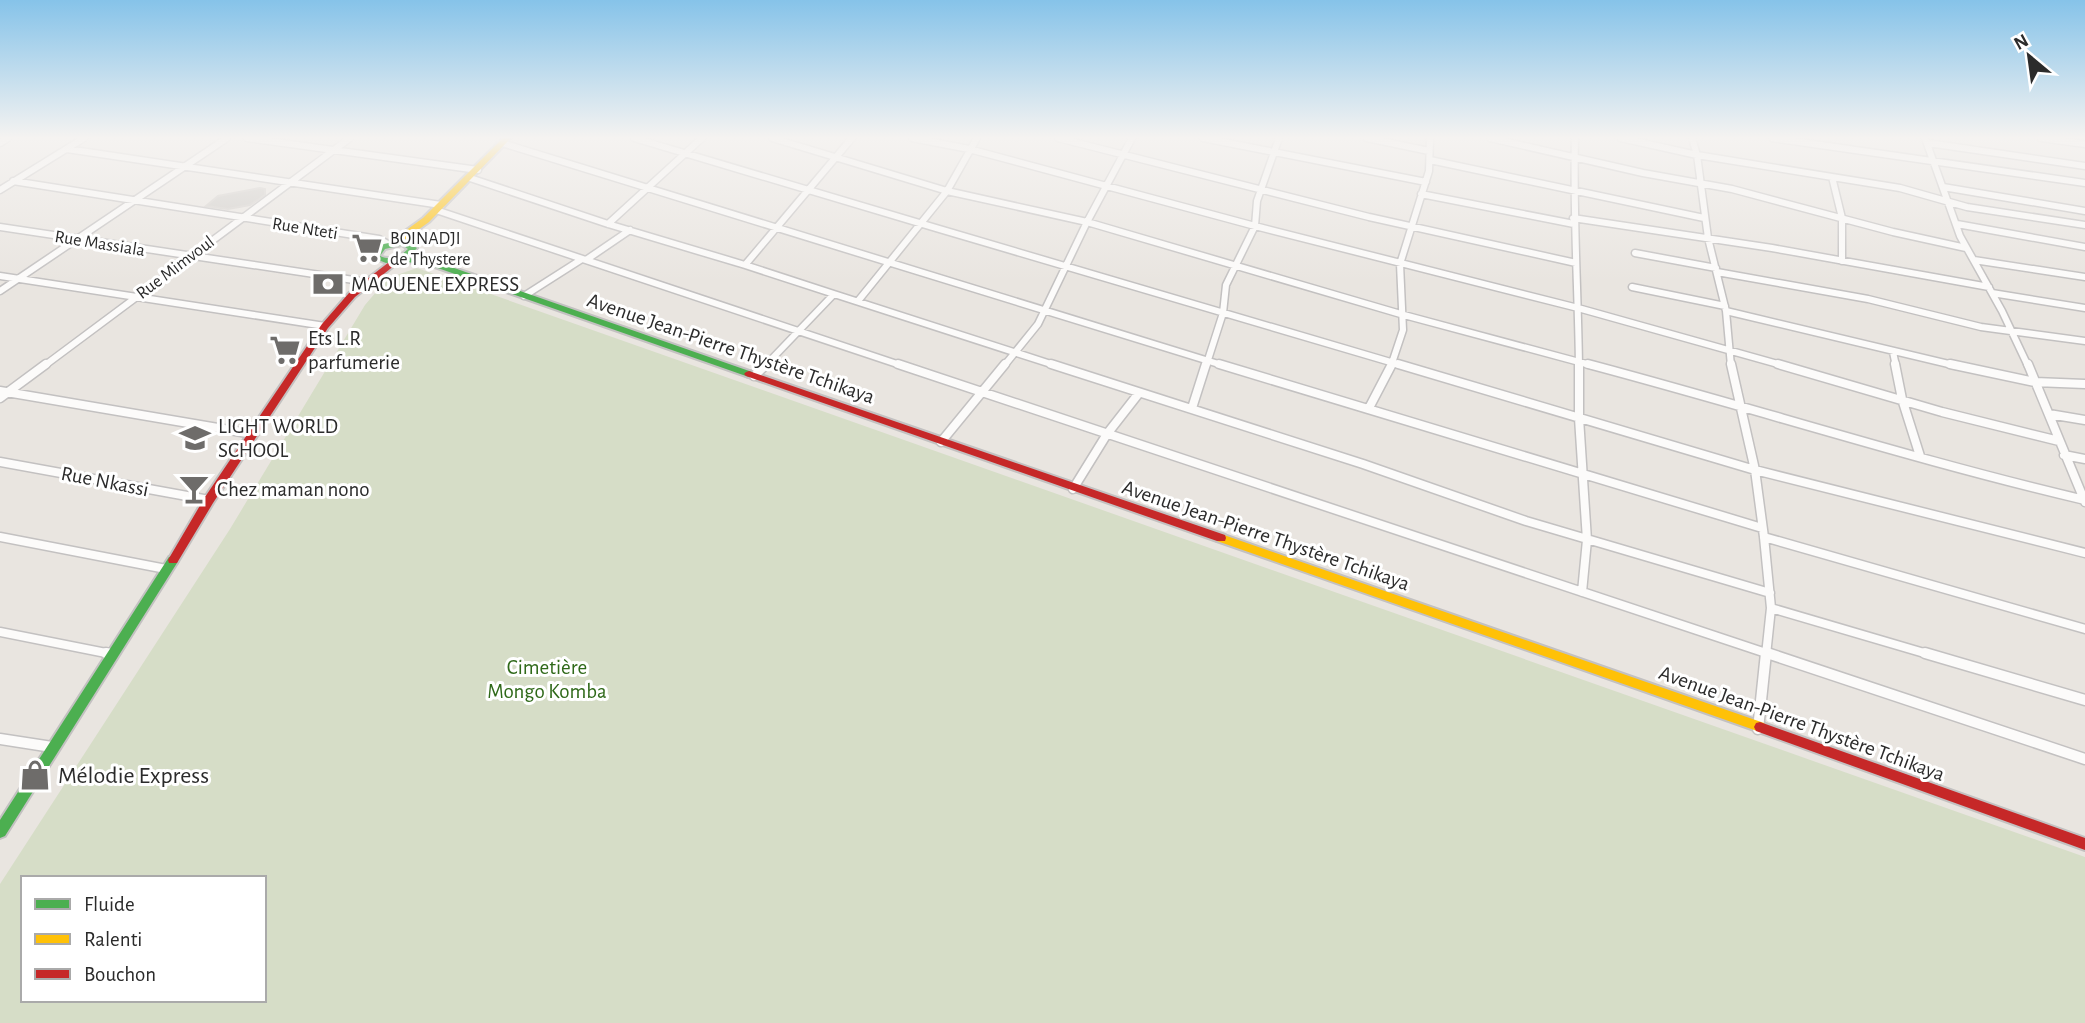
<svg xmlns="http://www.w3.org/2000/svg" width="2085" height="1023" viewBox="0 0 2085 1023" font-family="'Alegreya Sans',sans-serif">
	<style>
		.cemetery { fill: #d6ddc7; fill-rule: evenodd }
		.building { fill: #cecbc7; stroke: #d4d0cc; stroke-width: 2 }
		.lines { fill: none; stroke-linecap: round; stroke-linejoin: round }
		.street-far2-casing { stroke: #c3c1c1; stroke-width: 9 }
		.street-far1-casing { stroke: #c3c1c1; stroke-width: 11 }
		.street-casing { stroke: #c3c1c1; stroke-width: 13 }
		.fast-casing { stroke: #c3c1c1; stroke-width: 4 }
		.slow-casing { stroke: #c3c1c1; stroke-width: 4 }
		.jam-casing { stroke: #c3c1c1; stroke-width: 4 }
		.street-far2 { stroke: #fcfbfa; stroke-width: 6 }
		.street-far1 { stroke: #fcfbfa; stroke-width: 8 }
		.street { stroke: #fcfbfa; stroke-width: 10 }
		.fast { fill: #4caf50; fill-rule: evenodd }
		.slow { fill: #ffc107; fill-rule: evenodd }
		.jam { fill: #c62828; fill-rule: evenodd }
		.labels { text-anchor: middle; stroke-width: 6; stroke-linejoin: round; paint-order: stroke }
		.far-street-label { font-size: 18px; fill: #2b2b2b; stroke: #fff }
		.far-poi-label { font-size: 18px; fill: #2b2b2b; stroke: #fff; text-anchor: start }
		.poi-label { font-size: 21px; fill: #2b2b2b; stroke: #fff; text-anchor: start }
		.street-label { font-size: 21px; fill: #2b2b2b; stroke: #fff }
		.park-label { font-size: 21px; fill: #2f6919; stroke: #fff }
		.near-poi-label { font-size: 24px; fill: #2b2b2b; stroke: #fff; text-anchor: start }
	</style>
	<rect width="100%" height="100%" fill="#e9e5e0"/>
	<path class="cemetery" d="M417,268l1668,589v166h-2085v-139l230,-355 135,-224 23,-27zM23,878h241v122h-241z"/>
	<path class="building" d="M260,188l5,1v6l-15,10 -22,4 -22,-3 12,-10z"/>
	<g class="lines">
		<g class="street-far2-casing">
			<path id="street-far2" d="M247,138l231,32
				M634,138c256,78 514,151 770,228
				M772,138l175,53 140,31 317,93 190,51
				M912,138l57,11 286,77 323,82 207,58
				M1058,138l311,79 207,46
				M1203,138l223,44
				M1367,138l62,13
				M1490,138l153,35 89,16 161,43 73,16
				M1575,138c-2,76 3,151 4,228
				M1621,138l76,17 203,33 67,19 118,18
				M1692,138l5,17 11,83 18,73 5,55
				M1772,138l313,45
				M1925,138l35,98 42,75 26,55
				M2041,138l44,6
				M0,143l8,-5
				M502,143l723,223
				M1928,143l157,23
				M67,149l374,56
				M1430,160l274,58
				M1832,177l10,41v43
				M470,178l138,46 137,41
				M13,181l366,58 9,5
				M1943,187l142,24
				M0,190l84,-52
				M1421,194l153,30
				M436,210l467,156
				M1573,218l199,30 217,39
				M608,224l94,-86
				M1957,224l128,23
				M0,227l367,55
				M1635,253l81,15
				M586,260l44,-30
				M1974,260l111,17
				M1717,272l151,27 113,28 104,14
				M0,276l325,50
				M1632,287l93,19
				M0,291l227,-153
				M1992,293l93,15
				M834,294l223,72
				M524,296l58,-37
				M858,301l89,-110 30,-53
				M1726,311l231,55
				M1893,352l3,14
				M44,366l306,-228
				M765,366l69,-72 -89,-29 107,-127
				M1004,366l34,-42 49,-102 45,-84
				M1206,366l17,-53 3,-28 29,-59 2,-25 22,-63
				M1391,366l12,-36 -3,-66 29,-93 1,-33"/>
		</g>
		<g class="street-far1-casing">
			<path id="street-far1" d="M898,364l874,291
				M1051,364l312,100 163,57 244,72
				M1219,364l543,164
				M1398,364l357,106 330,83
				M1579,364v54l8,122 -5,52
				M1588,364c166,44 330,97 497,136
				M1731,364l24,106 9,67 7,71 -5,47
				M1778,364l164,48 117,29
				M1895,364l7,35 18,57
				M1950,364l85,18 50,2
				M2028,364l57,138
				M754,376l13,-12
				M0,391l253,43
				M0,398l46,-34
				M1192,408l14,-44
				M1369,408l23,-44
				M2049,414l36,6
				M941,442l64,-78
				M2064,455l21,4
				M0,462l209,38
				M1073,489l34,-55 32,-41
				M0,537l166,32
				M1764,537l321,92
				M1771,608l160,47
				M0,632l111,22"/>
		</g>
		<g class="street-casing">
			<path id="street" d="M106,653l5,1
				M1767,653l318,106
				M1925,653l160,47
				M1758,729l8,-76
				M0,739l52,8"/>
		</g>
		<g class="fast-casing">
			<path id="fast" d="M403,240l14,8 -9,10 29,4 315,110 2,2 -5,3 -3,-1 -314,-110 -31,-5 -15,2 -15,-6 8,-12zM402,245l6,4c-8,8 -17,12 -28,7l5,-7z
				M173,556l4,1 1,3 -1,3 -172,273 -5,2v-18l169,-263z"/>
		</g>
		<g class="slow-casing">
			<path id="slow" d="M503,138h8l-82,84 -32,23h-6v-4l32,-23z
				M1221,534l543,189 2,4 -2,4 -4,1 -543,-191 -1,-3 1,-3z"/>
		</g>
		<g class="jam-casing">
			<path id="jam" d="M393,259h3l4,2 -45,36 -27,31 -115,175 -36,60h-8l-1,-3 37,-63 117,-173 27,-31z
				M749,371l476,164 1,3 -1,3h-8l-471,-165 -2,-2 2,-2z
				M1760,722l325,116v12l-329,-119 -2,-4 2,-4z"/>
		</g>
		<use href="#street-far2" class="street-far2"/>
		<use href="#street-far1" class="street-far1"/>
		<use href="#street" class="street"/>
		<use href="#fast" class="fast"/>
		<use href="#slow" class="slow"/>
		<use href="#jam" class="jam"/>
	</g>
	<linearGradient id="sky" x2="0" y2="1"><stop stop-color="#86c3e9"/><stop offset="0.49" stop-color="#f5f3f1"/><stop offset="1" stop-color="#f5f3f1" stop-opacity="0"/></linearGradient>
	<rect width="2085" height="281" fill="url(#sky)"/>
	<defs>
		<g id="supermarket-bare" transform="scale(2.415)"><path d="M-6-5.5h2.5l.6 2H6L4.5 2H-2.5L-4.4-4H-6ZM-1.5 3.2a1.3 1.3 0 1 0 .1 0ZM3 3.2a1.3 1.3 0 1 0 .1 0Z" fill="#6e6c6a" stroke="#fff" stroke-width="2.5" paint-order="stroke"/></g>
		<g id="bank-bare" transform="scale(2.415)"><path d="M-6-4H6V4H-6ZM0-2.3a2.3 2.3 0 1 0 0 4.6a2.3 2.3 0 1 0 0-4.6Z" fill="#6e6c6a" stroke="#fff" stroke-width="2.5" paint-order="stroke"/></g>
		<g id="school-bare" transform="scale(2.415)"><path d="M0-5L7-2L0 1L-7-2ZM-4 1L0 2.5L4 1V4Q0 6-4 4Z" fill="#6e6c6a" stroke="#fff" stroke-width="2.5" paint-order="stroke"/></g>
		<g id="bar-bare" transform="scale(2.415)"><path d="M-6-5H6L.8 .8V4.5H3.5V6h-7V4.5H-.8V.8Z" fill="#6e6c6a" stroke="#fff" stroke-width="2.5" paint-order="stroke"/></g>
		<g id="shop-bare" transform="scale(2.415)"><path d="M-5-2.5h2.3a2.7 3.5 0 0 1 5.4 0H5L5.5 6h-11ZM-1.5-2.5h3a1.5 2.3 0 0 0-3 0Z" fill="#6e6c6a" stroke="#fff" stroke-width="2.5" paint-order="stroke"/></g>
	</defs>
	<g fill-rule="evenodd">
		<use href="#supermarket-bare" x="367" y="248"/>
		<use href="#bank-bare" x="328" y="284"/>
		<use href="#supermarket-bare" x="285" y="350"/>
		<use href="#school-bare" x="195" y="438"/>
		<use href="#bar-bare" x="194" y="489"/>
		<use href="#shop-bare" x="35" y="775"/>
	</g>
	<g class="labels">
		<g class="far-street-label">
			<text transform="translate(305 228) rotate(9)" y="6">Rue Nteti</text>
			<text transform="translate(100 243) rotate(9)" y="6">Rue Massiala</text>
			<text transform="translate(175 267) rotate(-37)" y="6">Rue Mimvoul</text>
		</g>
		<g class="far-poi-label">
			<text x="390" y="244">BOINADJI<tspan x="390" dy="21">de Thystere</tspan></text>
		</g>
		<g class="poi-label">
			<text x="351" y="291">MAOUENE EXPRESS</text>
			<text x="308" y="345">Ets L.R<tspan x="308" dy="24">parfumerie</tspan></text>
			<text x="218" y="433">LIGHT WORLD<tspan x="218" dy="24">SCHOOL</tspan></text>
			<text x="217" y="496">Chez maman nono</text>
		</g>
		<g class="street-label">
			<text transform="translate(731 348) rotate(19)" y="7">Avenue Jean-Pierre Thystère Tchikaya</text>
			<text transform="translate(105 481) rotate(11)" y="7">Rue Nkassi</text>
			<text transform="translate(1266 535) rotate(19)" y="7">Avenue Jean-Pierre Thystère Tchikaya</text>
			<text transform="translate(1802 723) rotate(20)" y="7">Avenue Jean-Pierre Thystère Tchikaya</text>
		</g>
		<g class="park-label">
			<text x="547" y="674">Cimetière<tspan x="547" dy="24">Mongo Komba</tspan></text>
		</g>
		<g class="near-poi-label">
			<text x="58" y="783">Mélodie Express</text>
		</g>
	</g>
	<rect x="21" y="876" width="245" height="126" fill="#ffffff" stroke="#aaaaaa" stroke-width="2"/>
	<rect x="35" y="899" width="35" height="10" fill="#4caf50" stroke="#aaaaaa" stroke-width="2"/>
	<text x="84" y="911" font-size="21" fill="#2b2b2b">Fluide</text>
	<rect x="35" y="934" width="35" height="10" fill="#ffc107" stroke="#aaaaaa" stroke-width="2"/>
	<text x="84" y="946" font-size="21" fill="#2b2b2b">Ralenti</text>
	<rect x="35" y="969" width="35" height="10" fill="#c62828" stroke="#aaaaaa" stroke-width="2"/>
	<text x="84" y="981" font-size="21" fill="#2b2b2b">Bouchon</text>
	<g transform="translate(2029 56) rotate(331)" stroke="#ffffff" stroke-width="5" paint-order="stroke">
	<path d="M0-5L12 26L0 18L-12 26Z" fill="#2b2b2b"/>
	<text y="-10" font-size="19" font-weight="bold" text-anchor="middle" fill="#2b2b2b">N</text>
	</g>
</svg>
